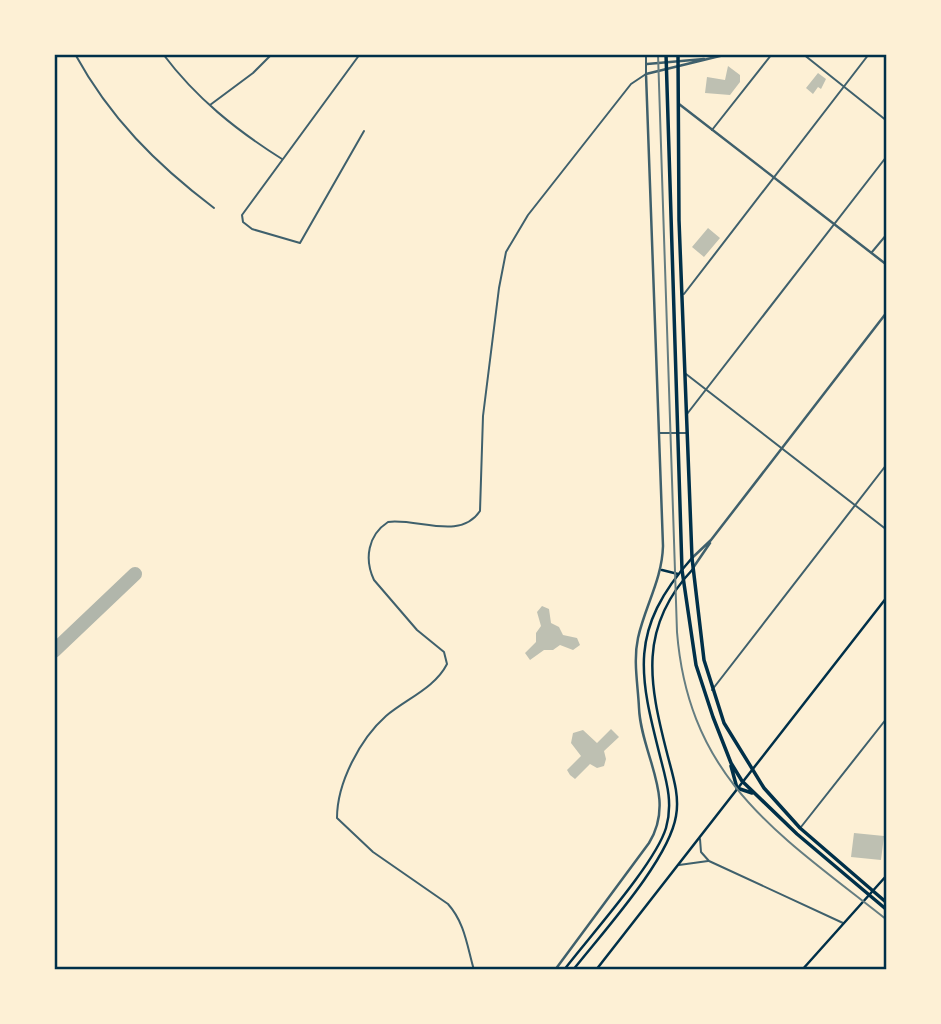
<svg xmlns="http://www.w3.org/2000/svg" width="941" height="1024" viewBox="0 0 941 1024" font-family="'Fira Sans',sans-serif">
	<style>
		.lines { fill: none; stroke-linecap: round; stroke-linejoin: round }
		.taxiway { stroke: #b1b6ab; stroke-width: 14 }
		.building { fill: #bec0b2 }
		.minor { stroke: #3f606c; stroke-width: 2 }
		.tertiary { stroke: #3f606c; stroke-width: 2.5 }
		.secondary { stroke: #003049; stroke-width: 2.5 }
		.primary { stroke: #003049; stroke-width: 3.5 }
		.rail { stroke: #657d81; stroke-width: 2 }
		.neatline { fill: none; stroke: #003049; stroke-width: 2.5 }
	</style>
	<rect width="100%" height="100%" fill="#fdf0d5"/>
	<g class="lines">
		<path class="taxiway" d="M54,651l81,-77"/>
	</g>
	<path class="building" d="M728,66l12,9v7l-10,13 -25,-2 2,-16 18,3z
		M818,73l8,6 -5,10 -3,-2 -5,7 -7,-6z
		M708,228l12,10 -16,19 -12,-10z
		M542,606l7,3 2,14 8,4 4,8 14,3 3,7 -7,5 -13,-5 -7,5h-9l-14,10 -5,-7 11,-11v-9l5,-7 -4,-14z
		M611,729l8,8 -15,14 2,8 -2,7 -7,2 -7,-4 -15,15 -5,-4 -3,-5 14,-14 -10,-13 2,-10 10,-3 14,13z
		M854,833l30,3 -3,24 -30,-3z"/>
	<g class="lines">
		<path class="minor" d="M75,54c35,64 81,110 139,154
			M163,54c33,44 73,76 119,105
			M360,54l-118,161 1,7 9,7 48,14 64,-112
			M803,54l84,67
			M210,105l43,-32 19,-19
			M712,130l60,-76
			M872,252l15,-18
			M684,294l185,-240
			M686,374l201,156
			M687,414l200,-258
			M660,433h26
			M712,690l175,-226
			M801,827l86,-109
			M700,839l1,13 8,9 134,62
			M679,865l29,-4
			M474,970c-7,-24 -9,-47 -26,-66l-75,-52 -36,-34c0,-35 23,-79 49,-102 20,-17 49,-28 61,-52l-3,-12 -27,-22 -43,-50c-10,-21 -6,-45 14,-58 30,-4 72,19 92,-11l3,-95 16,-128 7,-36 22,-37 103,-131 15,-10v-20"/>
		<path class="tertiary" d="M647,64l57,-5
			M679,104l208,161
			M692,558l19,-18 176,-228
			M693,568l17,-25
			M555,970l94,-127c28,-45 -8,-88 -10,-135 -1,-23 -6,-47 -1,-70 7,-32 24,-58 25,-92l-17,-472 82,-20"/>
		<path class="secondary" d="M662,570l16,4
			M564,970c25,-33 91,-106 102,-142 7,-24 1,-45 -5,-68 -22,-86 -33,-130 31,-202
			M573,970c29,-37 96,-110 103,-154 4,-21 -4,-43 -9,-63 -18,-70 -29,-126 26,-184
			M596,970l291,-373
			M802,970l85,-95"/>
		<path class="primary" d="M666,54l16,516 14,95 17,52 18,46 11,18 55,53 90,76
			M678,54l1,166 13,338 12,102 20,63 40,65 36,40 87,75
			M731,766l6,22 15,5
			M886,900l1,-23"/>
		<path class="rail" d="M658,54l19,578c12,149 103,203 210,288"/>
	</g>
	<rect width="941" height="1024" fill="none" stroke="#fdf0d5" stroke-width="112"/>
	<rect x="56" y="56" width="829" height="912" class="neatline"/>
</svg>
